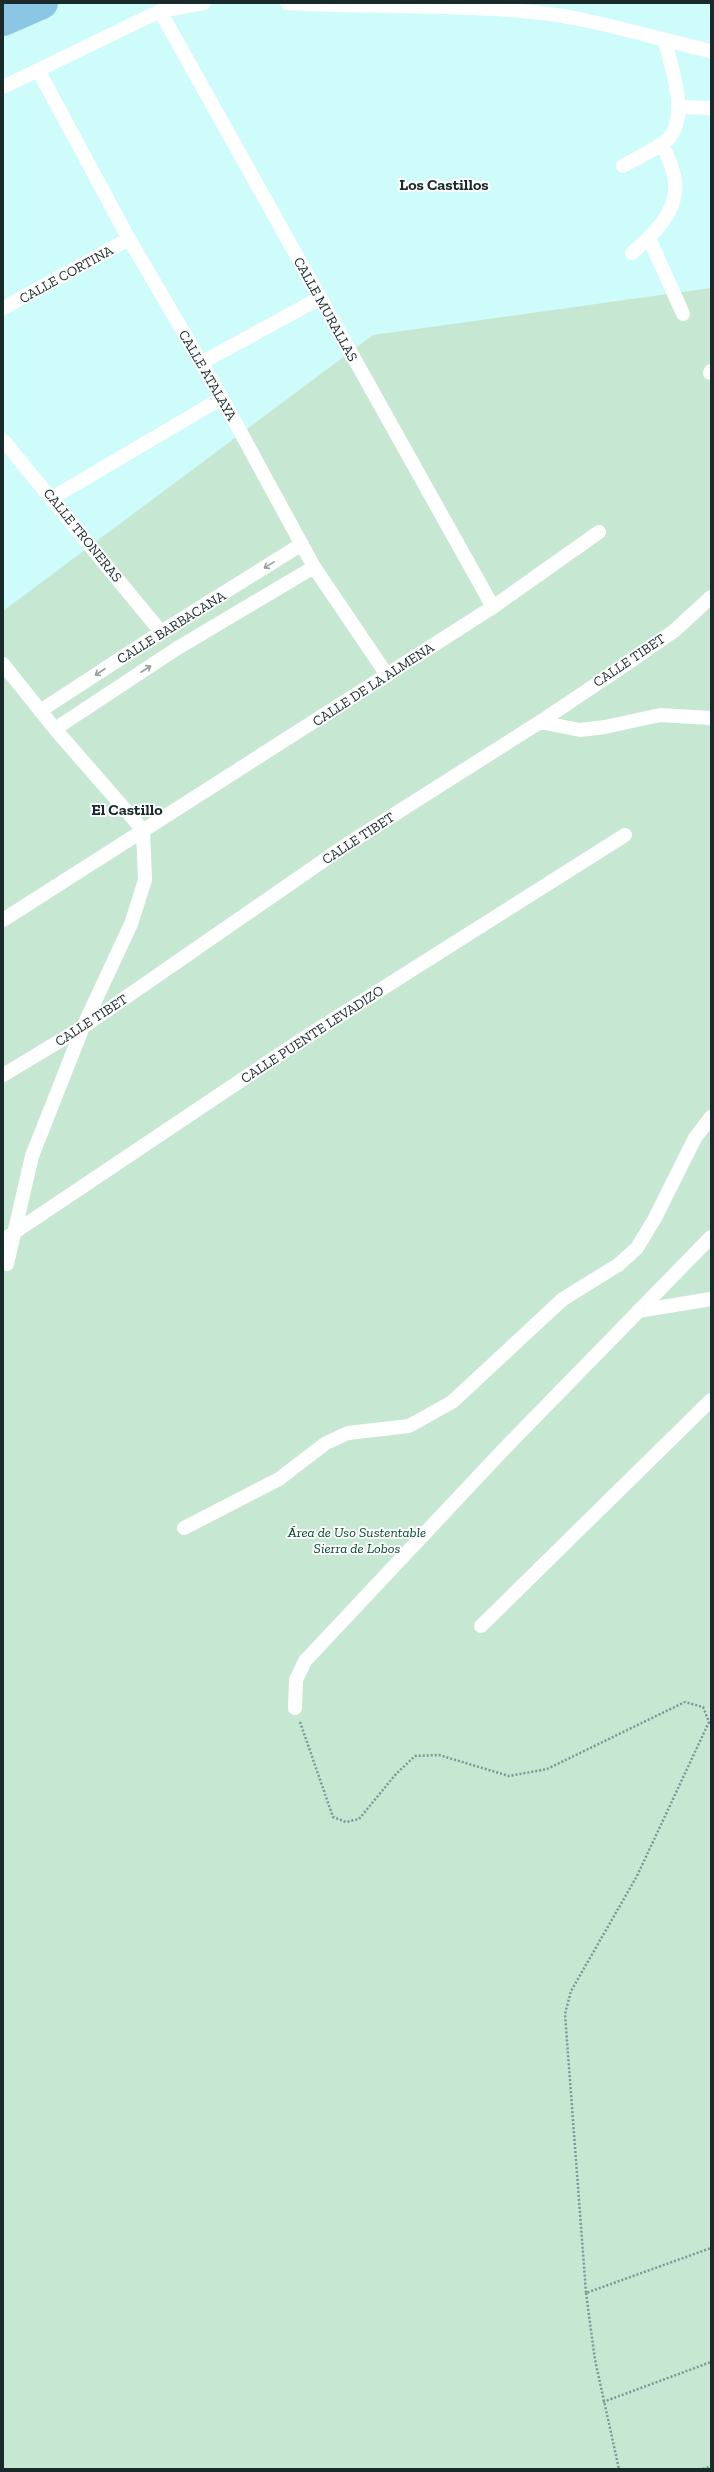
<svg xmlns="http://www.w3.org/2000/svg" width="714" height="2472" viewBox="0 0 714 2472" font-family="'Zilla Slab',serif">
	<style>
		.green { fill: #c6e8d2 }
		.lines { fill: none; stroke-linecap: round; stroke-linejoin: round }
		.river { stroke: #8bc6e4; stroke-width: 32 }
		.path { stroke: #789998; stroke-width: 2.5; stroke-dasharray: 2 2; stroke-linecap: butt }
		.minor { stroke: #fff; stroke-width: 14 }
		.oneway { stroke: #979f9f }
		.labels { text-anchor: middle; stroke-width: 4; stroke-linejoin: round; paint-order: stroke }
		.street-label { font-size: 14px; fill: #182a2a; stroke: #fefefe }
		.park-label { font-size: 14px; font-style: italic; fill: #034a2b; stroke: #fefefe }
		.quarter-label { font-size: 16px; font-weight: bold; fill: #182a2a; stroke: #fefefe }
	</style>
	<rect width="100%" height="100%" fill="#cefcfa"/>
	<path class="green" d="M711,288v2181h-708v-1858l370,-276z"/>
	<g class="lines">
		<path class="river" d="M3,20l39,-17"/>
		<path class="path" d="M300,1722l33,95 13,5 13,-3 37,-45 19,-18 24,-1 70,21 38,-7 138,-67 18,5 6,15 -72,154 -66,115 -6,23 21,279 125,-45
			M586,2293l9,67 24,109
			M603,2402l108,-40
			M703,2469l8,-3"/>
		<path class="minor" d="M287,3c82,5 164,1 246,9 60,6 119,26 178,39
			M160,11l333,596
			M38,70l91,169 93,159 92,169 73,108
			M3,87l157,-76 44,-8
			M679,107l32,1
			M623,166c15,-9 33,-16 45,-27 22,-22 3,-72 -3,-98
			M649,238l34,76
			M632,253c20,-17 47,-42 43,-71 -1,-14 -8,-26 -13,-38
			M3,308l126,-69
			M201,363l119,-65
			M710,373l1,-2
			M3,440l158,192
			M52,498l170,-100
			M3,664l52,65 88,101
			M40,711l121,-79 141,-88
			M540,722l40,8 25,-3 55,-12 51,3
			M55,729l121,-80 138,-82
			M3,920l490,-313 106,-75
			M3,1075l80,-48 263,-182 194,-123 85,-57 49,-34 37,-34
			M3,1240l298,-200 324,-205
			M7,1264l25,-108 51,-129 48,-103 14,-44 -2,-50
			M638,1311l73,-12
			M184,1528l95,-49 47,-36 22,-10 61,-7 43,-24 111,-103 55,-34 19,-17 18,-30 40,-80 16,-21
			M481,1626l230,-226
			M295,1708l1,-28 9,-19 199,-212 207,-212"/>
	</g>
	<defs><path id="oneway-shaft" d="M-6 0H5M1.5-3L5.5 0L1.5 3" fill="none" stroke-width="1.6" stroke-linecap="round" stroke-linejoin="round"/></defs>
	<g class="oneway">
		<use href="#oneway-shaft" transform="translate(269 565) rotate(148)"/>
		<use href="#oneway-shaft" transform="translate(146 669) rotate(-33)"/>
		<use href="#oneway-shaft" transform="translate(100 672) rotate(147)"/>
	</g>
	<g class="labels">
		<g class="street-label">
			<text transform="translate(66 274) rotate(-29)" y="5">CALLE CORTINA</text>
			<text transform="translate(326 309) rotate(61)" y="5">CALLE MURALLAS</text>
			<text transform="translate(208 375) rotate(60)" y="5">CALLE ATALAYA</text>
			<text transform="translate(83 535) rotate(51)" y="5">CALLE TRONERAS</text>
			<text transform="translate(171 627) rotate(-32)" y="5">CALLE BARBACANA</text>
			<text transform="translate(629 660) rotate(-34)" y="5">CALLE TIBET</text>
			<text transform="translate(373 684) rotate(-33)" y="5">CALLE DE LA ALMENA</text>
			<text transform="translate(358 838) rotate(-33)" y="5">CALLE TIBET</text>
			<text transform="translate(91 1020) rotate(-33)" y="5">CALLE TIBET</text>
			<text transform="translate(312 1034) rotate(-33)" y="5">CALLE PUENTE LEVADIZO</text>
		</g>
		<g class="park-label">
			<text x="357" y="1537">Área de Uso Sustentable<tspan x="357" dy="16">Sierra de Lobos</tspan></text>
		</g>
		<g class="quarter-label">
			<text x="444" y="190">Los Castillos</text>
			<text x="127" y="815">El Castillo</text>
		</g>
	</g>
	<rect width="714" height="2472" fill="none" stroke="#182a2a" stroke-width="8"/>
</svg>
